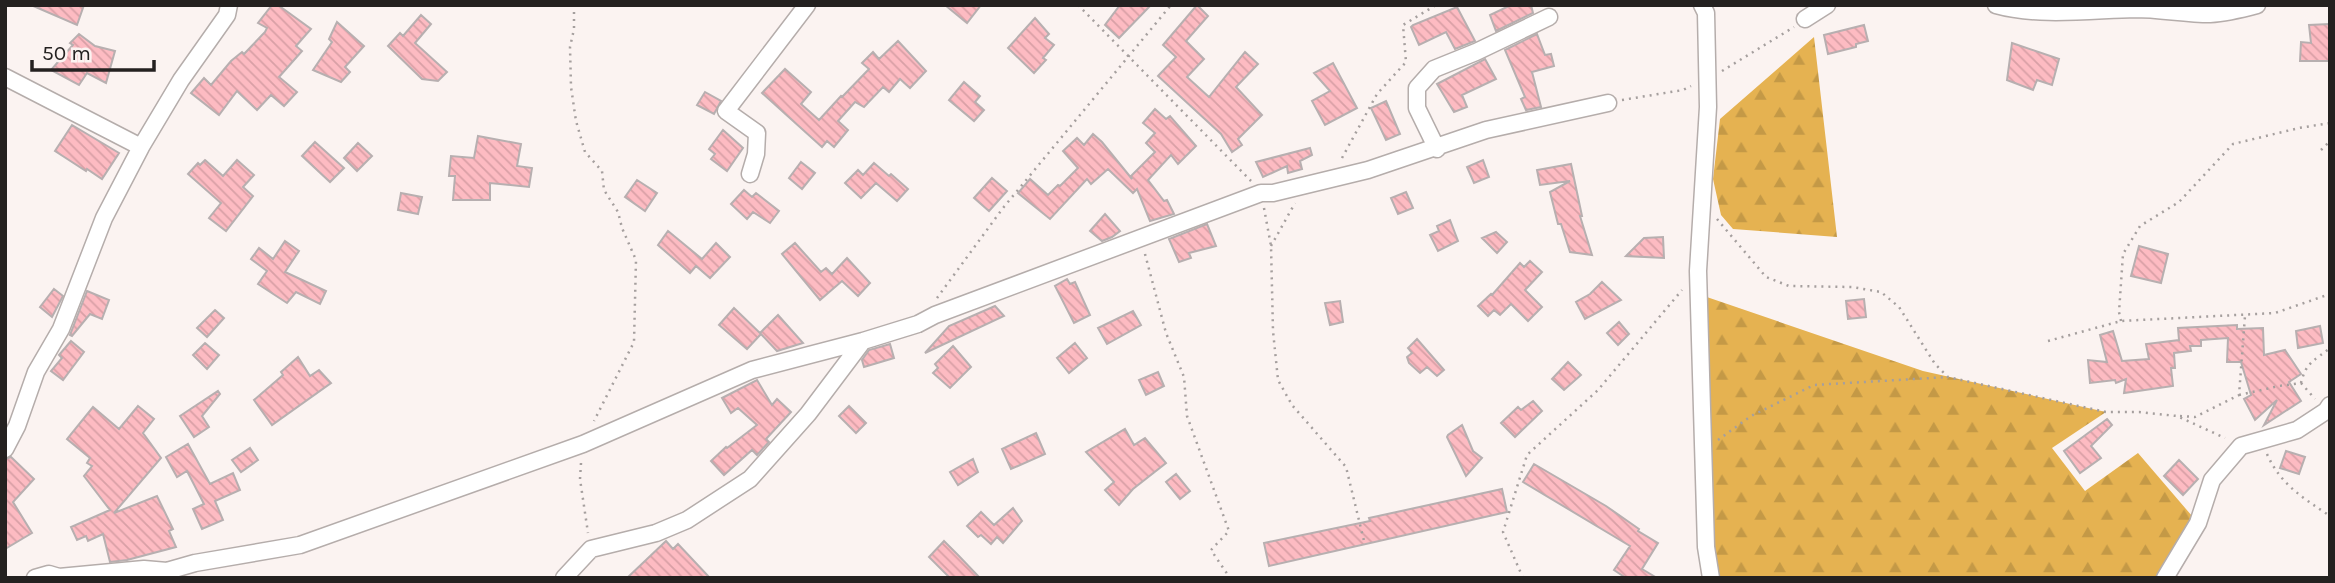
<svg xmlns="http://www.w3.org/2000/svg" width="2335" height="583" viewBox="0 0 2335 583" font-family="Karla,sans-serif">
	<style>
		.forest { fill: url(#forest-firs) }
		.building { fill: url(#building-back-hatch); stroke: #b7afb0; stroke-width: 2 }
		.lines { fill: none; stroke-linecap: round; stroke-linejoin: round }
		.street-casing { stroke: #b5adab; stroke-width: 19 }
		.path { stroke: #a59f9e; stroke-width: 2.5; stroke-dasharray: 2 5; stroke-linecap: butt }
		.street { stroke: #fff; stroke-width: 16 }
	</style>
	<defs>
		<pattern id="forest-firs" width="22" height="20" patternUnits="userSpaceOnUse" patternTransform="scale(1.75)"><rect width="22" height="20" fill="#e5b251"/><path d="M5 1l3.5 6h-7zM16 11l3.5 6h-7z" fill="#c49946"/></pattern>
		<pattern id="building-back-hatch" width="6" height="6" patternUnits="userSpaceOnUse" patternTransform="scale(1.75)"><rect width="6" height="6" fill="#fdbbc2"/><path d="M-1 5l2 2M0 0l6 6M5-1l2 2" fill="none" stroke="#d9a0a6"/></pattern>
	</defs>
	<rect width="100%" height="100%" fill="#fbf3f1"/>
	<path class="forest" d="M1814,37l23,200 -104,-8 -12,-14 -8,-36 7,-60z
		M1698,294l225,77 183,41 -54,36 33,43 53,-38 60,70 -33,55h-454z"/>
	<path class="building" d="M31,5h53l-7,20z
		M272,5h6l33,24 -15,17 6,5 -23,26 18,15 -13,14 -13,-11 -14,15 -20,-19 -18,24 -28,-22 13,-15 7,7 20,-24 11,-9 2,2 21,-22 2,-4 -9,-5z
		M945,5h36l-14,18z
		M1120,5h31l-32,33 -14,-13z
		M1197,5l11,11 -22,25 18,18 -17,18 22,20 36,-45 13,12 -22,23 26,28 -24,24 4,6 -10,7 -11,-18 -63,-58 18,-19 -13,-12z
		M1511,5h20l2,8 -37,18 -6,-16z
		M1457,7l18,34 -20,8 -9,-17 -27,13 -8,-18 2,-2z
		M421,15l10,9 -16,19 32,29 -9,9 -16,-2 -34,-33 12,-13 3,3z
		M1035,18l14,16 -4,4 9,7 -11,13 3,2 -12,13 -26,-25z
		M337,22l27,24 -19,21 5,5 -9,10 -28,-12 19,-28 -3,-3z
		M2329,24v37h-29l1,-19 10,1 -2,-18z
		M1864,25l4,16 -12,3v3l-28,7 -4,-19z
		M79,34l16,12 20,5 -9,32 -19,-10 -8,12 -28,-15 22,-25 -3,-2z
		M1537,34l8,21 6,-1 3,12 -22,6 9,35 -15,3 -5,-11 4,-2 -20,-47z
		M898,41l28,30 -16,17 -10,-9 -11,13 -6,-5 -19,20 -9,-5 -17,19 10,9 -14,17 -7,-6 -5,6 -60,-54 23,-24 26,23 -10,12 18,16 22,-24 1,1 27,-28 -7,-6 11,-11 6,7z
		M2012,43l47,16 -7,26 -15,-5 -4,10 -26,-10z
		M1485,59l11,20 -34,16 5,12 -13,5 -17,-28z
		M1333,63l24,45 -32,17 -13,-24 18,-10 -16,-18z
		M964,82l16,14 -5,6 9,8 -10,11 -25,-21z
		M705,92l16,9 -7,13 -17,-9z
		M1386,101l14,33 -14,6 -15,-32z
		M1155,109l11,10 4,-3 26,30 -18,18 -7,-9 -23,25 16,21 3,-1 7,14 -24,7 -13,-32 -4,4 -25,-24 -17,15 -4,-5 -37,40 -32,-26 12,-14 18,16 10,-10 2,1 18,-18 -15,-17 14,-13 7,7 9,-11 9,8 30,37 -1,-3 24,-24 -9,-9 9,-10 -12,-10z
		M72,125l47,28 -17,26 -15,-10 -1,2 -31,-20z
		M723,130l20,18 -16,23 -16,-12 4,-5 -6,-5z
		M478,136l43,8 -4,22 15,2 -3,19 -39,-4v17h-37l2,-24h-6l2,-20 23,2z
		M315,142l29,26 -14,14 -28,-26z
		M358,143l14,13 -15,15 -13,-13z
		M1310,148l2,7 -12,6 2,8 -14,4 -1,-7 -24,11 -7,-15z
		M205,160l18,16 14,-16 17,15 -11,12 10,9 -27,35 -17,-13 12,-15 -33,-29 10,-11 2,2z
		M1483,160l6,17 -15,6 -7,-16z
		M801,162l14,11 -13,16 -13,-11z
		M874,163l15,13 2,-2 17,15 -11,12 -21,-18 -15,15 -16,-15 13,-13 5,5z
		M1571,164l11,52h-2l12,39 -22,-3 -9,-28h-3l-8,-32 20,-11 -30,4 -3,-15z
		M992,178l15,13 -18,20 -15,-13z
		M637,180l20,13 -12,18 -20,-14z
		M744,190l8,7 4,-4 23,18 -9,12 -17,-11 -6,7 -16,-15z
		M1406,192l7,16 -15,6 -7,-16z
		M401,193l21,4 -4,17 -20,-4z
		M1105,214l15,17 -8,6 -10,4 -12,-10z
		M1450,220l8,21 -20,10 -8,-16 9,-4 -2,-5z
		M1207,224l9,22 -27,7 2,5 -12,4 -10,-23z
		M668,231l34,28 14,-16 14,14 -20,21 -14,-12 -6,7 -32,-28z
		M1496,232l11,10 -10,11 -15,-15z
		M1663,237l1,21 -38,-2 18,-18z
		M285,241l14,10 -14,21 41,19 -6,13 -24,-12 -9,11 -29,-19 9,-13 -16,-12 8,-11 14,11z
		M795,243l26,29 5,-4 6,6 15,-16 23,25 -12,13 -16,-15 -22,19 -38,-46z
		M2139,246l29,8 -7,29 -30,-7z
		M1530,261l12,11 -17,18 17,17 -14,14 -17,-17 -11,11 -6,-5 -6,6 -10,-10 13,-12 1,1 28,-32 4,4z
		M1067,279l3,5 5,-2 15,33 -16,8 -19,-37z
		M1602,282l19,18 -36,19 -9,-17 14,-8z
		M54,289l9,7 -11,21 -12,-10z
		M87,291l22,9 -7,19 -12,-5 -18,22 -2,-1z
		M1864,299l2,18 -18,2 -2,-18z
		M1340,301l3,21 -13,3 -5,-22z
		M995,306l9,10 -79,37 24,-27z
		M734,308l27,26 -14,15 -28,-24z
		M215,310l9,8 -17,19 -10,-9z
		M1133,311l8,14 -34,19 -9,-16z
		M778,315l25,28 -26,8 -17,-18z
		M1619,322l10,12 -11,11 -11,-12z
		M2237,325v4l26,-1 1,27 21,-5 16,24 -12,8 12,19 -37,24 13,-25 -22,20 -11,-21 7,-4 -10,-33h-14l1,-24 -27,2v6h-11l1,5 -17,2 1,15h-4l2,18 -49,7 2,-14 -10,4 -1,-3 -25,3 -2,-23 19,2 -7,-27 13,-4 9,30 27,-2 -3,-15 33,-4 -1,-12z
		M2320,326l3,17 -25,5 -2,-17z
		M1417,339l27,31 -7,6 -10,-9 -7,6 -11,-10 -2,-6 5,-4 -4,-5z
		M71,341l13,11 -21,28 -12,-9 11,-13 -3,-3z
		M205,343l14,12 -12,14 -14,-14z
		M1075,343l12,15 -18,15 -12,-15z
		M890,344l4,14 -30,9 -2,-7 7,-10z
		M953,346l18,21 -21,21 -17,-15 5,-5 -3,-4z
		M298,357l12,19 9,-6 12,13 -59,42 -18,-25 29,-25 -2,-3z
		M1568,362l13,13 -17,15 -12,-11z
		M1158,372l6,14 -18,9 -7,-15z
		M757,380l15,25 5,-6 14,13 -25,27 3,3 -12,13 -5,-5 -28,25 -13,-14 15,-14 1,1 30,-23 -19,-17 -7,5 -9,-15z
		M218,391l2,3 -18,22 7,11 -15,10 -14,-21z
		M1533,401l9,10 -27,26 -14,-14 17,-16 3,3z
		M138,406l16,13 -11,14 18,25 -47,55 43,-17 16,33 -4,2 7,16 -49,13 -17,2 -7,-28 -15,7 -2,-5 -9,4 -6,-13 39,-17 -26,-34 8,-10 -5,-3 3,-5 -23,-19 26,-32 26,22z
		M849,406l17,17 -10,10 -17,-17z
		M2107,419l5,6 -21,21 10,12 -21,15 -16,-22z
		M1462,425l11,26 9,7 -16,18 -19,-39 1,-2z
		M1125,429l9,16 11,-7 21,25 -33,26 -14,16 -14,-15 9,-8 -28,-30z
		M1036,433l9,21 -34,15 -9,-20z
		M188,444l22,40 23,-11 7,17 -25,11 8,19 -21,9 -9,-20 11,-5 -17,-33 -10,6 -11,-20z
		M250,448l8,12 -17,12 -9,-12z
		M2286,451l19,6 -6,17 -19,-6z
		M11,457l23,22 -21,23 19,31 -27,16v-90z
		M973,459l5,13 -20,13 -8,-13z
		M2179,460l19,19 -15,16 -19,-19z
		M1534,464l72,42 33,23 -1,2 20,12 -16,26 15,9h-31l-12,-8 16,-24 -107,-64z
		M1176,474l14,17 -10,8 -14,-17z
		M1502,489l5,23 -238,54 -5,-23 106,-22 -1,-3z
		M1013,508l9,13 -19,22 -6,-6 -6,7 -10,-9 -3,2 -11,-11 14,-14 13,13z
		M666,541l7,8 5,-5 32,34h-83z
		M944,541l14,14 22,23h-30l-21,-21z"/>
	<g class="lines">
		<g class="street-casing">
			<path id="street" d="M1702,5l4,8 2,94 -10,164 8,276 5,31
				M1996,5c43,12 95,5 139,4 25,0 50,5 75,5 16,-1 32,-5 47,-9
				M1805,19l22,-14
				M5,77l136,70
				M1437,149l-20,-41v-20l17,-19 42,-17 73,-35
				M750,174l6,-20 1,-21 -31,-22 81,-106
				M5,449l12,-23 19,-54 25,-43 43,-111 37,-71 40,-67 46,-65 2,-10
				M35,578l14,-4 10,3 85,-8 23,2 28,-8 105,-18 283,-101 169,-74 111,-29 55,-17 17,-9 326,-122h12l95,-23 118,-40 122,-27
				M564,578l27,-29 65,-16 31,-13 63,-41 58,-65 55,-73
				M2165,578l33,-55 14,-43 29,-34 56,-16 29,-19 4,-6"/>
		</g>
		<path class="path" d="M574,5v24l-4,18 1,40 5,34 9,31 17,19 2,19 14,22 4,16 14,32 -2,82 -40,79
			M1078,5l173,176
			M1722,71l72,-44
			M1622,100l61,-10 8,-4
			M2321,150l9,-9
			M1342,158l35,-64 29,-32 -3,-37 33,-20
			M1264,208l7,38 2,85 5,49 14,25 54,62 19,78
			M1717,219l49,58 23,9 63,1 29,5 18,15 36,57 13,13 158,35h33l38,4 48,22
			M1271,246l24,-43
			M1145,254l21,79 18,44 3,39 42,115 -18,19 19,28
			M937,298l66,-90 168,-203
			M2121,321l-2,-9 4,-58 17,-28 39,-24 54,-58 66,-16 31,-5
			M2048,341l73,-20 154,-8 55,-19
			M2301,383l14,16
			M2239,395l40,-9 22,-3c5,-21 13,-22 29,-35
			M2180,416l15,1 44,-22 6,-79
			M1718,440l33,-24 63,-31 134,-8
			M2267,454c13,30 36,44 63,62
			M581,463l-1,16 8,54
			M599,578h1
			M1523,578l-20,-46 24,-77 71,-65 84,-100"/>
		<use href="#street" class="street"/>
	</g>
	<rect width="2335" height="583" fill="none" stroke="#242120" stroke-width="14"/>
	<path d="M32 60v10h122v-10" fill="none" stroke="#242120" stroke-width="3.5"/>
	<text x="42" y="60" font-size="21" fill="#242120" stroke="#fbf3f1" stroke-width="5" paint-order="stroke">50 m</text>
</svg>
